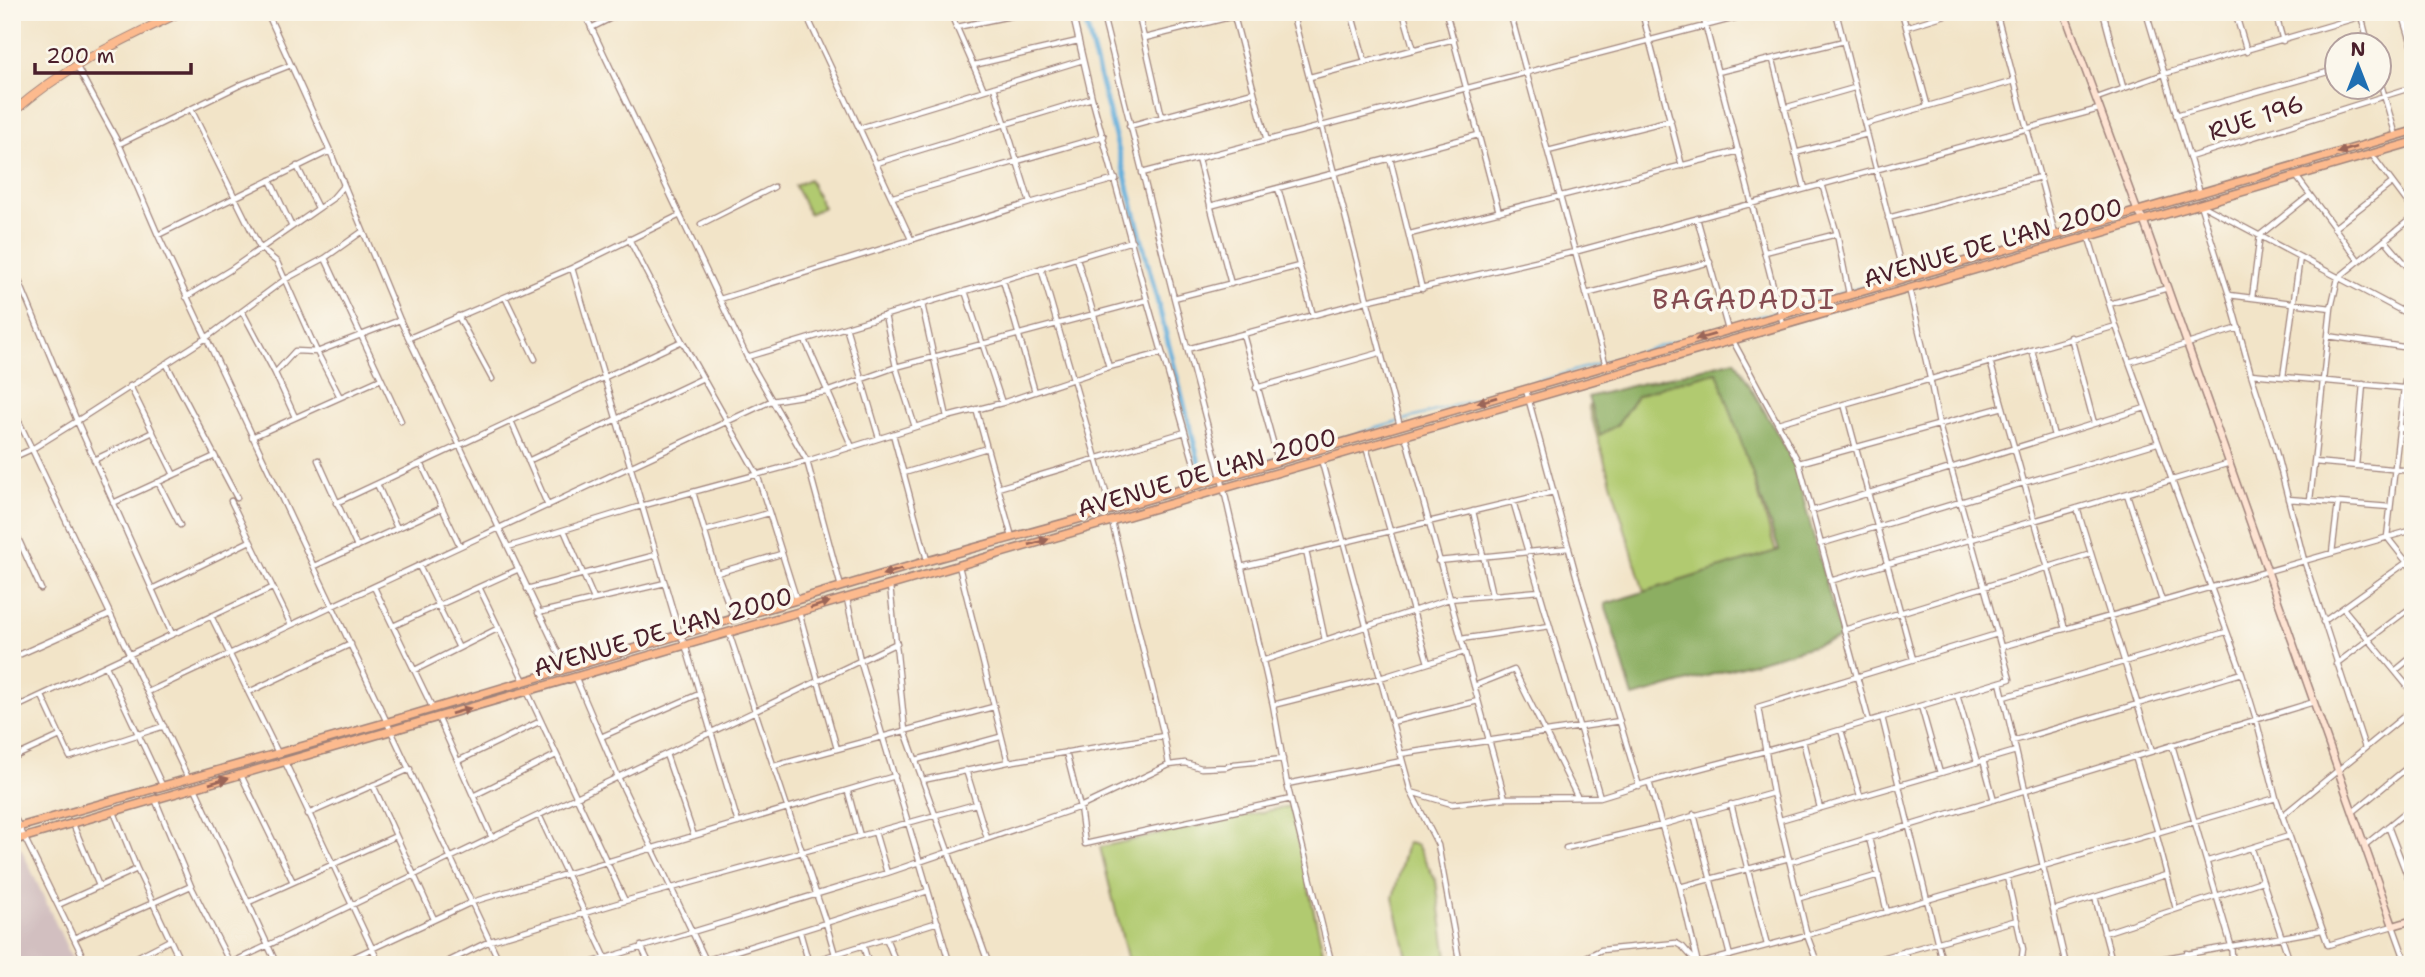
<svg xmlns="http://www.w3.org/2000/svg" width="2425" height="977" viewBox="0 0 2425 977" font-family="'Shantell Sans',sans-serif">
	<style>
		.industrial { fill: #d2bfc0 }
		.green { fill: #b1ca70; stroke: #7e744e; stroke-width: 2 }
		.forest { fill: #8cae62; stroke: #6b6646; stroke-width: 2 }
		.lines { fill: none; stroke-linecap: round; stroke-linejoin: round }
		.stream { stroke: #62aedb; stroke-width: 2 }
		.canal { stroke: #62aedb; stroke-width: 5 }
		.street-casing { stroke: #9e827a; stroke-width: 7 }
		.secondary-casing { stroke: #9e827a; stroke-width: 9 }
		.primary-casing { stroke: #9e827a; stroke-width: 10 }
		.highway-casing { stroke: #9e827a; stroke-width: 10 }
		.street { stroke: #fff; stroke-width: 4.5 }
		.secondary { stroke: #fee3d2; stroke-width: 6 }
		.primary { stroke: #fcba8e; stroke-width: 7 }
		.highway { stroke: #fcba8e; stroke-width: 8 }
		.oneway { fill: #9a6558 }
		.labels { text-anchor: middle; stroke-width: 7; stroke-linejoin: round; paint-order: stroke }
		.street-label { font-size: 24px; fill: #4a1f2b; stroke: #fbf7ec }
		.quarter-label { font-size: 28px; letter-spacing: 2px; fill: #854b51; stroke: #fbf7ec }
	</style>
	<rect width="100%" height="100%" fill="#fbf7ec"/>
	<filter id="ink" filterUnits="userSpaceOnUse"><feTurbulence type="fractalNoise" baseFrequency=".0143" numOctaves="2"/><feDisplacementMap in="SourceGraphic" scale="14" xChannelSelector="R" yChannelSelector="G"/><feConvolveMatrix kernelMatrix="1 2 1 2 8 2 1 2 1" color-interpolation-filters="sRGB"/></filter>
	<filter id="wash" filterUnits="userSpaceOnUse"><feTurbulence type="fractalNoise" baseFrequency=".00686" numOctaves="4" result="noise"/><feDisplacementMap in="SourceGraphic" scale="28" xChannelSelector="R" yChannelSelector="G"/><feGaussianBlur stdDeviation="1.57" result="paint"/><feColorMatrix in="noise" values="0 0 0 0 0 0 0 0 0 0 0 0 0 0 0 0 0 1.4 0 .05"/><feComposite in="paint" operator="in"/></filter>
	<g filter="url(#wash)">
		<rect width="100%" height="100%" fill="#f2e4c8"/>
		<path class="industrial" d="M21,848l54,117h-63v-114z"/>
		<path class="green" d="M809,179l14,28 -14,7 -14,-28z
			M1720,367l56,185 -132,40 -56,-186z
			M1290,806l36,159h-197l-29,-118z
			M1407,843l10,2 19,36 12,84h-39l-16,-67z"/>
		<path class="forest" d="M1735,360l58,101 48,177 -208,59 -28,-93 174,-54 -62,-178 -54,14 -26,10 -20,29 -17,10 -12,-38z"/>
		<g class="lines">
			<path class="stream" d="M1851,290l274,-80
				M1730,325l116,-34
				M1280,456l445,-129
				M1222,473l52,-15
				M1203,478l14,-4"/>
			<path class="canal" d="M1083,12l120,466"/>
		</g>
	</g>
	<g filter="url(#ink)">
		<g class="lines">
			<g class="street-casing">
				<path id="street" d="M267,12l63,139 70,169 166,349
					M584,12l163,345 60,104 34,126
					M805,12l106,227
					M950,12l34,78
					M1072,12l20,86 55,202 53,184
					M1102,12l72,286 47,179 52,228 14,79 45,181
					M1138,12l24,105
					M1292,12l108,414
					M1351,12l14,50
					M1403,12l11,38
					M1446,12l53,200
					M1510,12l96,354
					M1642,12l40,154
					M1702,12l81,312
					M1836,12l68,266
					M1902,12l25,92
					M1996,12l59,222
					M2103,12l20,75
					M2146,12l54,181
					M2235,12l12,40
					M2275,12l8,29
					M2360,12l9,34
					M2402,12l11,36
					M1234,16l33,125
					M957,27l73,-15
					M1906,27l49,-15
					M591,28l32,-16
					M1145,38l105,-26
					M1773,60l32,129
					M974,65l104,-24
					M77,67l42,77 39,91 343,730
					M1718,72l126,-31
					M1310,77l144,-38
					M2380,81l16,55
					M994,87l36,116
					M2097,98l67,-24 212,-62
					M1784,108l70,-20
					M191,109l69,139 17,14 40,90 23,45
					M2176,115l162,-46
					M1866,124l148,-43
					M1129,126l124,-34
					M860,128l223,-68
					M119,144l121,-59 51,-20
					M1548,151l123,-31
					M1795,153l72,-19
					M2372,155l41,55
					M2190,157l223,-70
					M1390,158l32,131
					M1198,159l33,125
					M877,163l215,-65
					M297,166l21,42
					M1142,173l616,-161
					M2296,176l63,85
					M270,180l21,45
					M1822,184l15,50 12,60
					M1278,188l35,127
					M893,197l211,-61
					M2200,204l213,113
					M2200,204l29,91
					M1210,206l268,-71
					M678,216l-106,52 108,367 5,9 53,179
					M1697,218l31,112
					M1888,218l152,-41
					M701,224l73,-37
					M2334,228l58,-45
					M1410,234l329,-83
					M158,235l172,-84
					M2088,235l28,91 126,347 14,46 20,79 52,147 65,-19 14,39
					M629,239l53,102 75,133 40,127
					M2385,240l28,33
					M1765,252l72,-18
					M325,258l76,163
					M1077,258l32,109
					M12,264l65,157 95,213
					M1041,268l70,242
					M1003,280l32,112
					M965,291l37,112
					M1586,294l124,-32
					M186,297l44,-27 102,-71 11,-13
					M505,297l30,62
					M1174,298l125,-32
					M2252,298l8,-63 50,-40
					M720,299l310,-96 86,-24
					M922,304l25,113
					M2109,304l59,-16
					M2331,308l-102,-13 22,79 25,78 28,108 61,188
					M242,311l33,62 20,44
					M885,315l11,52 19,60
					M458,316l34,63
					M846,327l33,111
					M2413,330l-9,58 -17,149 26,33
					M1243,334l35,126
					M2328,336l82,12
					M2071,337l23,86
					M409,338l163,-70
					M1732,339l67,124 70,258
					M805,340l47,107
					M1187,349l179,-48 208,-49 525,-143
					M2032,350l22,86
					M747,357l385,-116
					M1990,361l75,268
					M2129,362l110,-34
					M166,363l71,135
					M275,373l20,-22 22,1 83,-32
					M2251,374l162,15
					M2283,377l17,-120
					M130,386l44,89
					M1256,388l123,-35
					M1526,390l50,185 63,211
					M1844,404l69,255
					M12,407l176,371
					M976,409l36,128
					M511,421l37,85
					M1778,423l338,-97
					M2399,428l14,2
					M893,434l34,126
					M1405,435l100,363
					M252,437l129,-58
					M1366,447l62,216
					M12,458l20,-9 45,-28 129,-83 78,-58 41,-22 38,-27
					M1321,459l90,333 27,53 22,120
					M94,460l59,-28
					M318,460l39,87
					M528,461l175,-83
					M2314,462l99,9
					M421,463l39,83
					M1799,463l204,-56
					M2356,466l7,-82
					M904,473l83,-25
					M158,482l22,43
					M377,484l20,44
					M998,488l187,-56
					M693,492l24,81 17,46
					M2127,494l35,107
					M2288,499l102,8
					M2310,500l21,-192 7,-30 75,-61
					M231,501l60,124
					M1513,501l87,296
					M113,503l102,-47
					M336,503l346,-162
					M2077,508l75,243
					M1473,511l19,84
					M1811,511l334,-103
					M1112,522l52,214 5,29
					M12,525l29,64
					M564,530l30,69
					M705,531l64,-18
					M1820,544l337,-101
					M508,547l133,-41 166,-45 140,-44 55,-14 107,-36 53,-14
					M12,549l9,-4
					M1306,551l19,89
					M2332,553l6,-50
					M1438,561l131,-13
					M314,566l128,-58
					M419,566l40,82
					M959,566l49,196
					M1241,567l312,-75
					M717,573l64,-19
					M1830,581l400,-118
					M890,586l15,145 84,234
					M374,587l59,122
					M479,587l45,94
					M152,589l98,-48
					M527,589l129,-34
					M847,599l13,61 90,305
					M2343,608l70,85
					M799,612l38,137
					M538,613l127,-30
					M211,616l67,137
					M2323,622l84,-60
					M393,626l126,-57
					M1844,630l247,-76
					M729,633l97,290 12,42
					M1461,639l89,-13
					M2001,647l412,-117
					M12,658l98,-44
					M1262,661l187,-62 91,-8
					M2336,664l77,-58
					M106,666l56,119
					M415,670l84,-42
					M2395,671l18,-15
					M575,676l43,101 90,188
					M2000,682l66,283
					M1474,686l40,-16 63,126
					M12,689l9,16
					M527,691l98,210
					M148,692l623,-291 55,-9 70,-25 251,-67
					M249,692l102,-48
					M1957,695l20,67
					M42,696l28,61 94,-31
					M2004,697l222,-65
					M1273,705l107,-27 84,-26
					M1921,706l19,67
					M12,709l260,-121
					M438,717l54,121
					M1882,717l61,248
					M1392,722l86,-21
					M1841,730l19,66
					M601,737l98,-43
					M1803,741l17,67
					M2013,741l229,-68
					M2172,745l59,200 2,20
					M1066,752l14,55 5,37 206,-45
					M666,754l28,82
					M1400,754l220,-33
					M2135,756l23,77
					M12,758l48,-22
					M916,760l84,-23
					M1983,760l11,40
					M458,761l83,-40
					M285,762l95,203
					M774,766l219,-59
					M966,770l21,68
					M241,775l52,107
					M923,780l85,-18 156,-26
					M1287,784l115,-23
					M373,785l61,134
					M195,788l82,177
					M848,792l12,44
					M1411,792l41,12 53,-6 95,-1 49,-15
					M473,796l83,-41
					M155,799l36,87 39,77
					M1731,804l36,141
					M12,812l75,153
					M114,812l23,57 45,96
					M2353,812l60,-49
					M2404,813l9,10
					M308,814l102,-45
					M1694,814l36,142
					M539,815l70,150
					M2282,816l131,-107
					M1780,820l236,-69
					M73,824l26,62
					M2388,826l25,65
					M875,832l12,41
					M2156,833l20,76
					M1869,838l18,74
					M2365,845l48,-39
					M1566,848l96,-23 111,-32
					M2252,849l39,116
					M2208,861l81,-25
					M1790,862l524,-160
					M2007,877l16,72 -2,16
					M1680,887l109,-29
					M2095,897l71,-22
					M1800,898l79,-23
					M249,902l147,-66
					M58,905l79,-36
					M2054,910l41,-13 18,68
					M800,932l9,32
					M2104,933l158,-52
					M74,938l117,-52
					M886,938l11,27
					M863,945l6,20
					M641,946l9,19
					M1905,951l4,14
					M2187,953l1,12
					M1698,964l-18,-77 -31,-105 154,-41 207,-62 -71,-254 -9,-47 -21,-90
					M121,965l49,-25
					M227,965l670,-322
					M337,965l135,-63 423,-126
					M441,965l49,-24 135,-40 351,-97
					M583,965l304,-92 193,-66 89,-42 16,-2 16,5 25,-1 8,-3 49,-5
					M691,965l237,-74
					M800,965l138,-43
					M1549,965l29,-4 23,-11 75,-7 7,4 15,17 109,-29 469,-137
					M1818,965l-11,-30 -34,-142 -15,-86 239,-73
					M1857,965l160,-45
					M2126,965l196,-35"/>
			</g>
			<g class="secondary-casing">
				<path id="secondary" d="M2064,12l73,198 6,9 250,707 20,-6"/>
			</g>
			<g class="primary-casing">
				<path id="primary" d="M12,829l376,-107 539,-161 184,-51 1302,-379
					M12,841l2401,-699"/>
			</g>
			<g class="highway-casing">
				<path id="highway" d="M12,113c55,-48 104,-70 169,-101"/>
			</g>
			<use href="#street" class="street"/>
			<use href="#secondary" class="secondary"/>
			<use href="#primary" class="primary"/>
			<use href="#highway" class="highway"/>
		</g>
		<defs><path id="oneway-solid" d="M-6-.8H1V-3.2L6.5 0L1 3.2V.8H-6Z" transform="scale(1.75)"/></defs>
		<g class="oneway">
			<use href="#oneway-solid" transform="translate(2347 150) rotate(163)"/>
			<use href="#oneway-solid" transform="translate(1705 337) rotate(164)"/>
			<use href="#oneway-solid" transform="translate(1487 400) rotate(164)"/>
			<use href="#oneway-solid" transform="translate(1039 542) rotate(-16)"/>
			<use href="#oneway-solid" transform="translate(892 572) rotate(163)"/>
			<use href="#oneway-solid" transform="translate(820 605) rotate(-18)"/>
			<use href="#oneway-solid" transform="translate(461 711) rotate(-16)"/>
			<use href="#oneway-solid" transform="translate(219 781) rotate(-16)"/>
		</g>
	</g>
	<g class="labels">
		<g class="street-label">
			<text transform="translate(2256 118) rotate(-18)" y="8">RUE 196</text>
			<text transform="translate(1993 243) rotate(-16)" y="8">AVENUE DE L'AN 2000</text>
			<text transform="translate(1207 473) rotate(-16)" y="8">AVENUE DE L'AN 2000</text>
			<text transform="translate(663 632) rotate(-16)" y="8">AVENUE DE L'AN 2000</text>
		</g>
		<g class="quarter-label">
			<text x="1744" y="309">BAGADADJI</text>
		</g>
	</g>
	<rect width="2425" height="977" fill="none" stroke="#fbf7ec" stroke-width="42"/>
	<g transform="translate(2358 66)"><circle r="33" fill="#fbf7ec" stroke="#b4a19f" stroke-width="2"/>
	<path d="M0-5L12 26L0 18L-12 26Z" fill="#1f6fb2"/>
	<text y="-10" font-size="19" font-weight="bold" text-anchor="middle" fill="#4a1f2b">N</text>
	</g>
	<path d="M35 63v10h156v-10" fill="none" stroke="#4a1f2b" stroke-width="3.5"/>
	<text x="46" y="63" font-size="21" fill="#4a1f2b" stroke="#fbf7ec" stroke-width="5" paint-order="stroke">200 m</text>
</svg>
